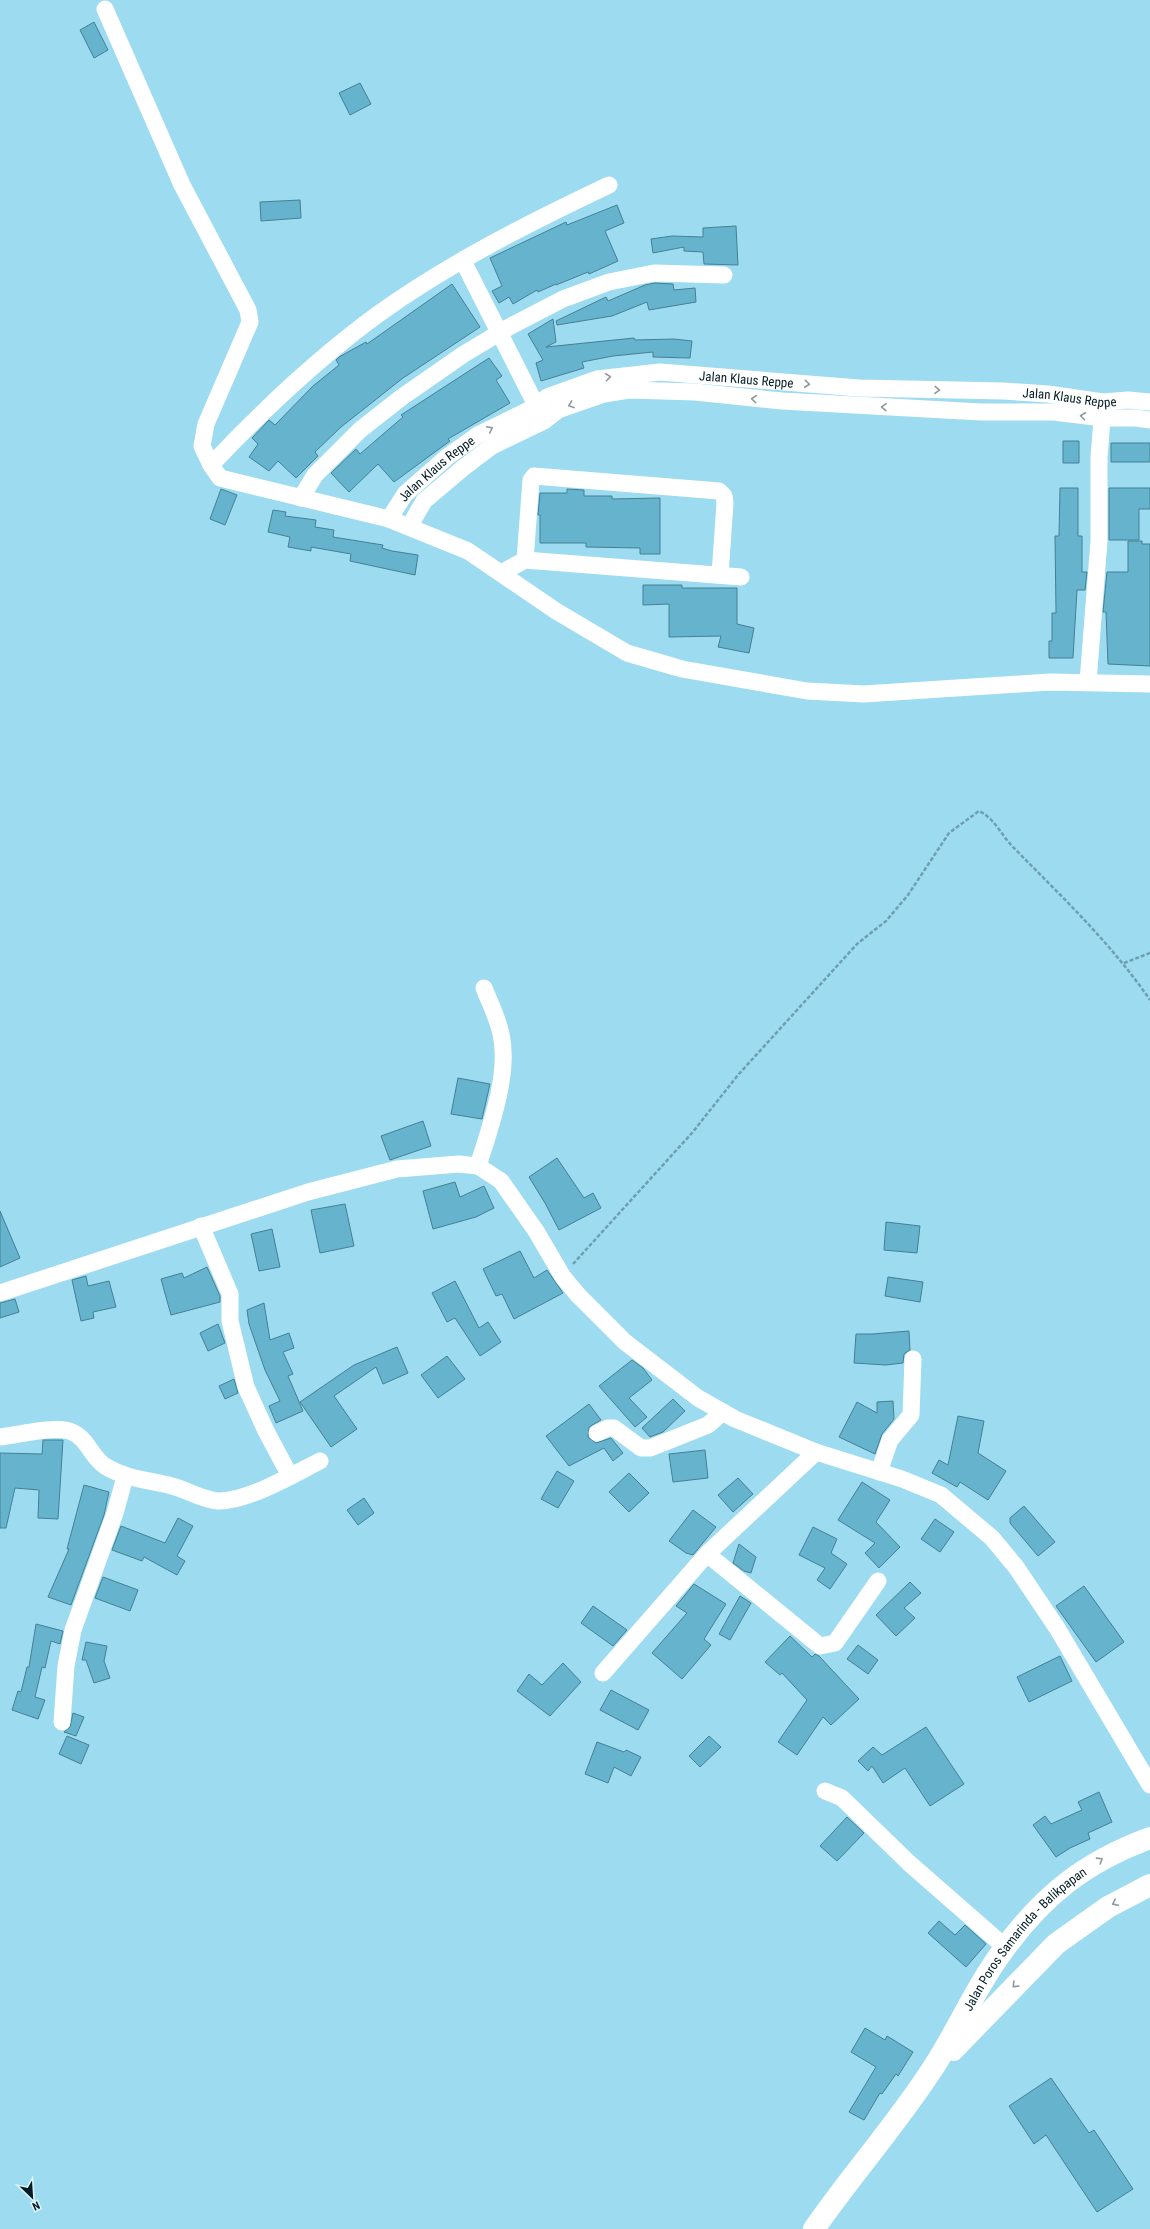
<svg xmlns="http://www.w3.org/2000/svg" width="1150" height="2229" viewBox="0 0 1150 2229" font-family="'Roboto Condensed',sans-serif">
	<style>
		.building { fill: #66b3cd; stroke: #448094 }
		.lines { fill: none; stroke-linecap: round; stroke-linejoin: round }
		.path { stroke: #6d9fb0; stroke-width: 2.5; stroke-dasharray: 4 2; stroke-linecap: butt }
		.minor { stroke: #fff; stroke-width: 17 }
		.trunk { stroke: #fff; stroke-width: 22 }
		.oneway { stroke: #8e999c }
		.labels { text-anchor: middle; stroke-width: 3; stroke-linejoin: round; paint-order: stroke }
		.street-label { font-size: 13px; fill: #041d24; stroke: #def6fe }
	</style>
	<rect width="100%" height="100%" fill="#9ddbf1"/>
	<path class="building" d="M94,22l14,28 -14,8 -14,-28z
		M360,83l11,21 -21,11 -11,-22z
		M300,200l1,18 -40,3 -1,-19z
		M617,205l7,18 -19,8 13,30 -29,13 -1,-2 -32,13v-1l-18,8 -1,-2 -24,14 -4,-7 -10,6 -7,-12 10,-5 -12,-28 76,-36 1,3z
		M736,226l2,39 -34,-1 -1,-12 -19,-1v-4l-31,6 -2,-14 21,-3 31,1v-9z
		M655,283l18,1 1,6 21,-2 1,14 -47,8 -2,-8 -35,14 -55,9 -1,-4 50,-24 2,4 37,-16z
		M452,284l28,43 -77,51 -62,49 -26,25 3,4 -22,22 -18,-17 -9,10 -20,-14 9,-13 -6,-6 17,-18 6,5 38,-39 26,-21 -3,-5 3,-3 27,-15 1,2z
		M553,319l3,23 -10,5 88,-9 1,2 39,-1 18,2 -2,17 -37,-1v-5l-40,4 -31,6 2,6 -43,13 -5,-18 7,-3 -15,-26z
		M489,358l13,18 -6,4 14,23 -62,36 2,2 -56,41 -16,-18 -29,28 -18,-19 25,-24 4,5 43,-37 -2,-2z
		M1063,441h16v22h-16z
		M1111,443h39v19h-39z
		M1060,488h18v48h4v36h5l-2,18h-8l-4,68h-24v-17h3v-28h4l-1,-77h4z
		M1109,488h41v21h-11v31h-30z
		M221,489l16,6 -12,30 -15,-6z
		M567,489l17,1v6h28v3l48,-1v56h-20v-6l-54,-1v-4h-46v-28h-2l2,-22h27z
		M273,510l13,2 -1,4 31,4 -1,7 19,3 -1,7 50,8 -1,3 10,3 26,4 -3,20 -65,-14 1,-7 -40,-7v4l-23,-4 2,-10 -22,-5z
		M1128,541h14v3h8v122l-42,-2 -2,-52h-3l4,-40h21z
		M643,585h39v3h55v36l17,4 -5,25 -31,-6 3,-11 -52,1v-33l-26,1z
		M458,1078l32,6 -8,35 -31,-5z
		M423,1121l8,25 -41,14 -9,-24z
		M557,1158l27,40 9,-5 8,15 -42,22 -14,-27 -16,-26z
		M455,1182l5,15 24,-11 10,22 -18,9 -43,12 -10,-38z
		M345,1204l9,42 -34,7 -9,-43z
		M0,1211l20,47 -20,9z
		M886,1222l34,4 -3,27 -33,-3z
		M272,1229l8,38 -21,4 -8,-37z
		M520,1251l14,27 13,-8 16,23 -49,26 -12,-25 -6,2 -13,-27z
		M207,1267l13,29v6l-49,13 -10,-36 21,-6 2,5z
		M86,1276l2,10 21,-5 7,26 -23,5 1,6 -13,3 -9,-41z
		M888,1277l35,5 -3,20 -35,-6z
		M455,1281l24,47 9,-6 13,20 -21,14 -25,-38 -8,4 -15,-29z
		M15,1299l4,13 -19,6v-15z
		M264,1303l6,37 19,-7 5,15 -11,4 10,22 -5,2 15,35 -27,12 -7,-17 11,-5 -15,-31 -16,-46 -2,-14z
		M218,1324l7,19 -17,8 -8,-18z
		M909,1331l1,19 -6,4 -1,9 -17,2 -32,-2 2,-29h16z
		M397,1347l11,26 -25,11 -7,-17 -42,29 23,33 -26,18 -31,-45 54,-37z
		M447,1356l18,23 -27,19 -17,-23z
		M632,1360l11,8 9,12 -23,18 18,19 -12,10 -36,-41z
		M234,1379l4,14 -13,6 -6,-13z
		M673,1399l12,12 -22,21 -13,5 -8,-9z
		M893,1401l1,18 -12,15 -7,20 -36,-17 18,-35 20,11v-11z
		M589,1404l12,16 -12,7 -1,10 8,6 15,-5 12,15 -10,8 -9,-13 -35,18 -23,-30z
		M958,1416l26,5 -6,32 28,18 -18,29 -28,-18 -3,5 -25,-14 7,-13 9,5z
		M43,1440h20l-5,79 -20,-1 1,-28 -24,-2 -9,40h-6v-75l42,1z
		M705,1450l3,28 -35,4 -4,-28z
		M557,1471l17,10 -16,27 -17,-9z
		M629,1473l20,20 -20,19 -20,-20z
		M738,1478l15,16 -20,18 -15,-17z
		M862,1482l28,18 -14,22 24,25 -21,21 -14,-15 10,-10 -37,-23z
		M84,1485l25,7 -5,23 -33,90 -23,-8 21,-48h-2z
		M364,1498l10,15 -16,12 -11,-15z
		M1024,1506l31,36 -17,14 -28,-33v-5z
		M693,1510l23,17 -23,28 -7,-2 -17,-12z
		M178,1518l15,8 -16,30 8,5 -8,14 -33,-18 -2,4 -30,-11 9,-24 44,17z
		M935,1519l19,13 -14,20 -19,-13z
		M813,1527l24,12 -6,14 16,11 -17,25 -13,-9 8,-12 -26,-13z
		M739,1544l17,13 -5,16 -7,-2 -11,-8z
		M103,1577l35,13 -8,21 -35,-13z
		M910,1582l11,11 -17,15 11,10 -19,18 -20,-21z
		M694,1584l32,20 -22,35 7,6 -29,34 -30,-26 35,-40 -11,-7z
		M1084,1586l40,56 -28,20 -40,-56z
		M740,1596l11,7 -21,37 -11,-6z
		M593,1606l34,24 -14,16 -32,-23z
		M36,1624l27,7 -3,13 -9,-3 -6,27 -3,-1 -7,30 10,3 -7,19 -26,-9 6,-19 3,1 6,-25h2z
		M790,1636l22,21 3,-3 4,2 40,43 -28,26 -8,-8 -26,38 -19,-13 29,-42 -25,-27 -2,2 -15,-13z
		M86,1642l21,4 -3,15 6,17 -16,5 -8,-23h-4z
		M858,1645l20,15 -10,14 -21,-15z
		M1060,1656l12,25 -43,21 -12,-25z
		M563,1663l18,19 -31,34 -33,-25 12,-17 13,11z
		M611,1690l38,20 -11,20 -38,-20z
		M73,1713l11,4 -8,19 -12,-4 6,-5z
		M926,1727l38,57 -34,22 -25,-38 -22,15 -11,-17 -4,5 -10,-10 15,-14 9,8z
		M67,1736l22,9 -8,19 -22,-10z
		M709,1736l12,11 -21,20 -11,-11z
		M597,1742l27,10 2,-2 15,7 -10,19 -17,-9 -6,16 -23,-9z
		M1099,1792l13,30 -24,11 2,6 -20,9 -14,9 -23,-32 12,-9 6,8 31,-14 -4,-8z
		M847,1817l17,16 -27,28 -17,-15z
		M939,1921l16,14 10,-10 21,19 -20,23 -38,-34z
		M865,2028l20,12 2,-4 26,16 -15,24 -2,-2 -14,20 -2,-1 -16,27 -15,-8 27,-45 -25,-15z
		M1051,2078l38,55 5,-3 39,59 -36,23 -51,-77 -12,9 -25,-38z"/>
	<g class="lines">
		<path class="path" d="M1124,963l26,-10
			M573,1264l119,-131 46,-58 119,-131 29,-23 22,-26 41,-62 30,-22c15,7 22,23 33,35 48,49 99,97 138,154"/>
		<g class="minor">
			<path d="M105,9l77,176 66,125 2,12 -44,102 -4,22 9,19"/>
			<path d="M609,185c-80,38 -160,78 -232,130 -60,44 -115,96 -166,150l9,13 169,41 79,32 88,60 71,42 55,16 125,22 57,3 186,-12 100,2"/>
			<path d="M463,261l78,154"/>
			<path d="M301,498l14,-23 45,-45 42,-33 62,-43 45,-27 54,-28 46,-17 45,-9 70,2"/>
			<path id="s1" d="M389,519l16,-25 42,-37 31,-22 59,-29 10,-9 50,-18 63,-7 199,16 144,3 45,3 55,8 25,-2 22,2"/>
			<path d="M409,527l15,-26 39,-33 29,-22 52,-25 14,-11 46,-16 25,-4 66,2 87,9 199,11h73l49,6h33l14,2"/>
			<path d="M525,560l6,-80 3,-4 185,15 5,5 1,7 -5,72"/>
			<path d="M501,573l24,-13 216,17"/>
			<path d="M1088,682l11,-141v-84l4,-50"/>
			<path d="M478,1166c12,-38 32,-93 23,-132 -3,-15 -11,-31 -17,-46"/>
			<path d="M201,1226l29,68v27l16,66 20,44 24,45"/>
			<path d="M0,1293l308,-101 89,-23 62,-5 19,2 23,15 35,50 27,46 15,18 47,47 73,56 37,21 81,33 86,27 39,16 51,43 24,29 41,61 93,157"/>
			<path d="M597,1433l11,-5h6l27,20h9l58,-23 15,-13"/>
			<path d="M0,1437c18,-2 56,-12 72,-5 16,7 19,25 33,34 21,13 44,14 67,20 15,4 31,14 46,15 29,1 76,-27 102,-40"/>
			<path d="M879,1472l11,-32 21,-25 2,-56"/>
			<path d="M707,1554l113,92 15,-3 43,-62"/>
			<path d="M603,1673l104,-119 109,-102"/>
			<path d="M62,1722l4,-56 7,-36 42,-117 10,-36"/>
			<path d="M825,1791l17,7 67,65 96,84"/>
		</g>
		<g class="trunk">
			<path d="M953,2050l103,-106 52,-37 42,-22"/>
			<path id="s2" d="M814,2229c37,-53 80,-102 115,-155 27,-39 45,-85 73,-122 41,-57 83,-90 148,-114"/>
		</g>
	</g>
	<defs><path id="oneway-chevron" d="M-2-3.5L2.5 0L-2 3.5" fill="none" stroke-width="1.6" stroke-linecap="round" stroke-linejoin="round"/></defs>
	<g class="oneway">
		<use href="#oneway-chevron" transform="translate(608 377) rotate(-8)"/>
		<use href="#oneway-chevron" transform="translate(807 384) rotate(6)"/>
		<use href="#oneway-chevron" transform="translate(937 390) rotate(2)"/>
		<use href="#oneway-chevron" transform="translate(754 399) rotate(-175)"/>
		<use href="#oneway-chevron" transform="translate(571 405) rotate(160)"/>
		<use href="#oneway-chevron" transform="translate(884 407) rotate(-177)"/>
		<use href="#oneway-chevron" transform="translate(1083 416) rotate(-173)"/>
		<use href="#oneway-chevron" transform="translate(490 429) rotate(-26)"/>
		<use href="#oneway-chevron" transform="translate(1100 1860) rotate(-32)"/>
		<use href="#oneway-chevron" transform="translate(1115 1903) rotate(153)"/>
		<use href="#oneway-chevron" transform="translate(1015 1985) rotate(134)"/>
	</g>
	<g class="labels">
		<g class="street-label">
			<text dy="5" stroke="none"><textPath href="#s1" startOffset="406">Jalan Klaus Reppe</textPath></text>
			<text dy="5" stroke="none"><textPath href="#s1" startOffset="730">Jalan Klaus Reppe</textPath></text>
			<text dy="5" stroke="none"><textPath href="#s1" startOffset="70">Jalan Klaus Reppe</textPath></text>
			<text dy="5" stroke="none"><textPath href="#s2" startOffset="360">Jalan Poros Samarinda - Balikpapan</textPath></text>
		</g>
	</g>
	<g transform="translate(32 2197) rotate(155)" stroke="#def6fe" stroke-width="3" paint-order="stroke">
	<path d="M0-3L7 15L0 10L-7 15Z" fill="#041d24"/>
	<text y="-6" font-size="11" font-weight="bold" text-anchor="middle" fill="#041d24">N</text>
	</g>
</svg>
